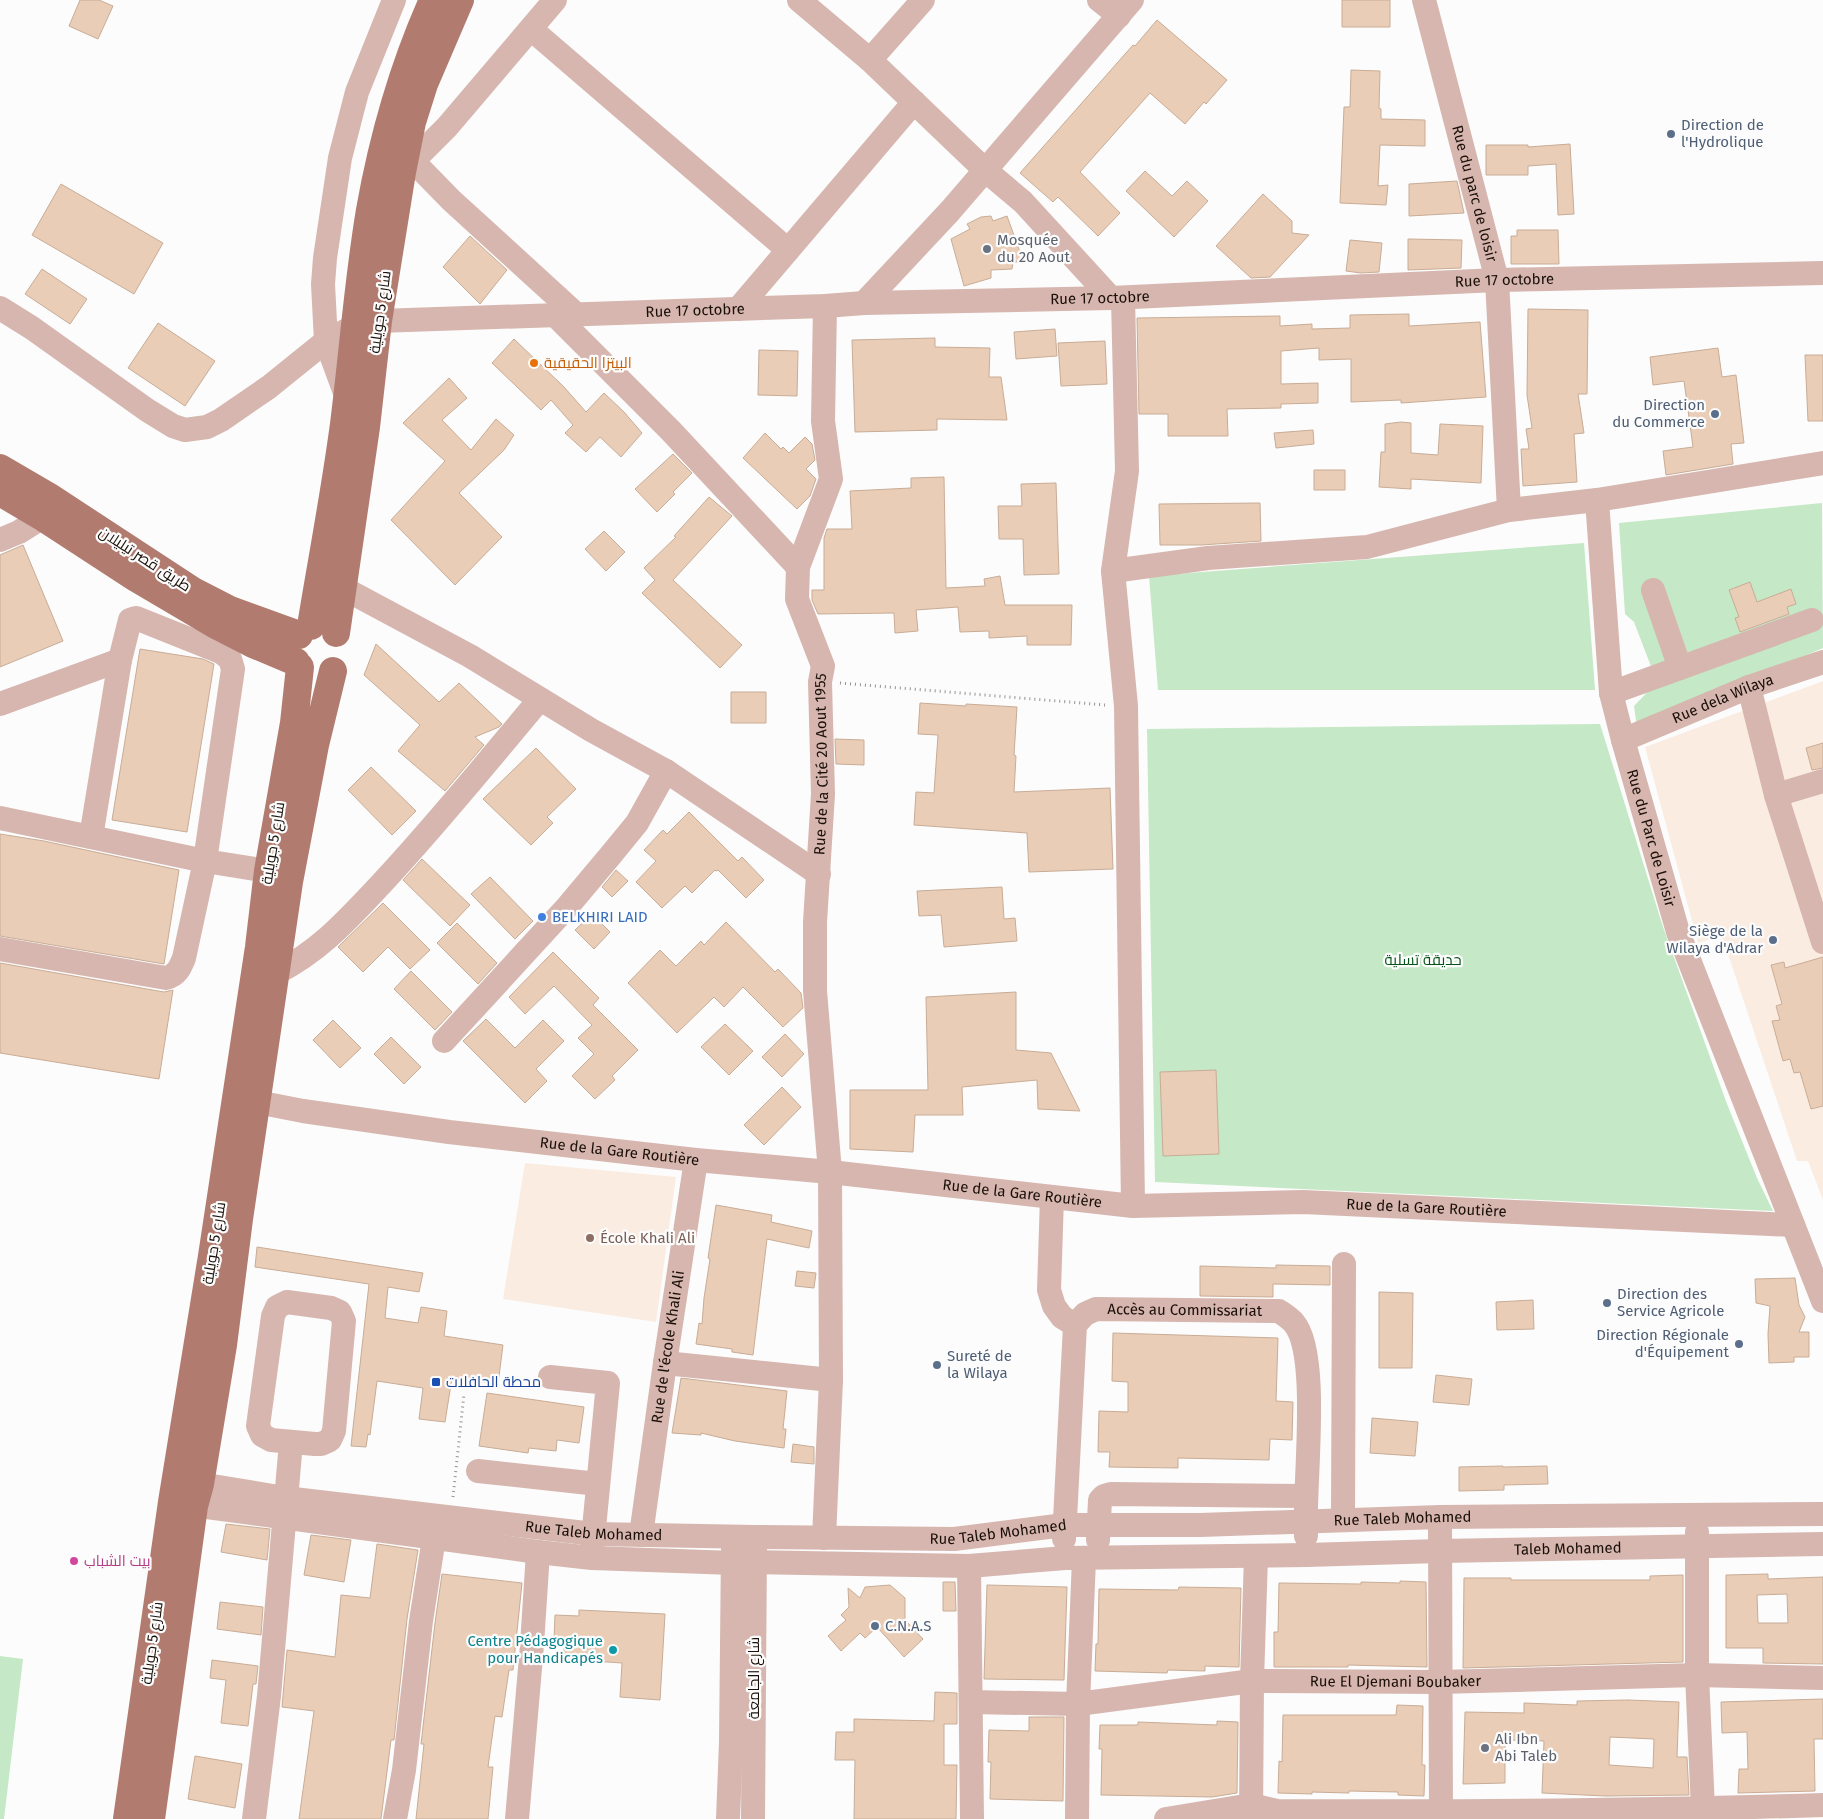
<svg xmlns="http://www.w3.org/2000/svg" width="1823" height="1819" viewBox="0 0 1823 1819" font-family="'Fira Sans',Cairo,sans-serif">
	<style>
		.built { fill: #fbece1 }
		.green { fill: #c5e8c6 }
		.building { fill: #eacdb7; stroke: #c8ac96; fill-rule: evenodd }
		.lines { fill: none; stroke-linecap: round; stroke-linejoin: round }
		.path { stroke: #95918d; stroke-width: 3; stroke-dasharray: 1 4; stroke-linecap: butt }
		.minor { stroke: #d6b6af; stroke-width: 24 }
		.major { stroke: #b27b6f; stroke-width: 28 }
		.service-dot { fill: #5c6f8a; stroke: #fcfcfc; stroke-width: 2 }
		.worship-dot { fill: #6b7280; stroke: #fcfcfc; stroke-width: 2 }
		.food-dot { fill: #e8710a; stroke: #fcfcfc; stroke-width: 2 }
		.shop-dot { fill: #3f7fe0; stroke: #fcfcfc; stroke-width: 2 }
		.education-dot { fill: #8d6e63; stroke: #fcfcfc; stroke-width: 2 }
		.transit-dot { fill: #1a4fb4; stroke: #fcfcfc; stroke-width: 2 }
		.hotel-dot { fill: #d1479c; stroke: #fcfcfc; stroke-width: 2 }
		.culture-dot { fill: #0f9aa8; stroke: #fcfcfc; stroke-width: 2 }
		.labels { text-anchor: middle; stroke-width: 4.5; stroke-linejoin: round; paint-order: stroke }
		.service-label { font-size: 15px; fill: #4e5e75; stroke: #fcfcfc; text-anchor: start }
		.street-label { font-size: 15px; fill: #1a1008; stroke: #fcfcfc }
		.worship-label { font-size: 15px; fill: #5b616d; stroke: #fcfcfc; text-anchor: start }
		.food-label { font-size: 15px; fill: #c56008; stroke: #fcfcfc; text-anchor: start }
		.shop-label { font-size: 15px; fill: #366cbe; stroke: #fcfcfc; text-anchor: start }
		.park-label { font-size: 15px; fill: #055318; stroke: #fcfcfc }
		.education-label { font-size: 15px; fill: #785e54; stroke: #fcfcfc; text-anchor: start }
		.transit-label { font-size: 15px; fill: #164399; stroke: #fcfcfc; text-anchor: start }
		.hotel-label { font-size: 15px; fill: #b23c85; stroke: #fcfcfc; text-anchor: start }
		.culture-label { font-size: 15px; fill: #0d838f; stroke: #fcfcfc; text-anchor: end }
	</style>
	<rect width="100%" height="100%" fill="#fcfcfc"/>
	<path class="built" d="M1823,681v519l-15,-39h-11l-75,-225 -24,7 -53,-196z
		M525,1163l151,14 -20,145 -153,-23z"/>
	<path class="green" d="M1822,503l1,145 -186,80 -3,-22 23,-24 -23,-60 -9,-8 -6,-91z
		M1584,543l11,147h-437l-9,-114z
		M1600,724l63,203 64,177 30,74 16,33 -618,-29 -8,-453z
		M0,1656l23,3 -19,160h-4z"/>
	<path class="building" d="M80,0h19l14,6 -15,33 -29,-13z
		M1342,0h48v27h-48z
		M1157,20l70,60 -21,24 -2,-2 -19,22 -35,-31 -70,79 40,41 -22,23 -40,-39 -5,5 -33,-29 113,-128 2,1z
		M1351,70l29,1 -1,37 2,1v10l44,1v26l-45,-1 -2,41 10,-1 -2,20 -46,-2 4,-96h6z
		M1570,144l4,70 -16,1 -2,-51 -28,2v9h-42v-30h42v2z
		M1145,171l27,25 15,-15 21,20 -34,36 -48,-46z
		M1457,181l7,32 -55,3v-32z
		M61,184l102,59 -29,51 -102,-59z
		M1263,194l29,27v12l17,2 -39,42 -19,1 -35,-32z
		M991,216l2,5 14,-5 16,44 -10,3 -1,6 -21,1v8l-27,8 -13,-47 19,-10 -3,-5 14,-7z
		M1517,230h41l1,34h-48v-28h6z
		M470,236l37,34 -27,34 -37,-37z
		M1408,239l54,1 -1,28 -53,2z
		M1350,240l32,3 -3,29 -18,1 -15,-2z
		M42,269l45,30 -17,25 -45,-30z
		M1528,309l60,1 -1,84h-9l6,39 -10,1 3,48 -54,4 -2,-37h8l-3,-20 6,-1 -5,-33z
		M1409,314v12l71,-4 6,75 -85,6v-3l-50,2v-43l-32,1v-12l-38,3v33l37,-1v20l-37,1v4l-54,1 1,27h-60v-22h-29l-2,-96 143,-2v10l32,-2v5l38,-1v-13z
		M158,323l57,38 -30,45 -57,-38z
		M1055,329l2,27 -41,3 -2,-27z
		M935,338v9l55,1 -1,29h12l6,43 -70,-1v11l-82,2 -3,-92z
		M514,339l50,48 22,25 18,-19 20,19 18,21 -21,24 -21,-20 -14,15 -21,-19 8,-8 -22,-25 -10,10 -49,-47z
		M1105,341l2,43 -46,2 -3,-43z
		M1718,348l4,29 14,-2 8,68 -13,1 2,20 -67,11 -3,-24 30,-4 -9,-66 -31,4 -3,-28z
		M759,350l39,1 -1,45 -39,-1z
		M1805,355h18v66h-15z
		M449,378l18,20 -25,22 29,30 25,-31 18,16 -10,15 -45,43 43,44 -47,48 -64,-65 54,-59 -42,-38z
		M1401,422l10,1v30l27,2 2,-31 43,2 -2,57 -70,-4v10l-32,-2 2,-35h4v-28z
		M1313,430l1,14 -38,4 -2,-15z
		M765,433l16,16 2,-2 6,6 16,-16 7,7 3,16 -9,9 10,10 -6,17 -13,13 -54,-51z
		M673,454l19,19 -19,19 2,2 -18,18 -22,-23z
		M1314,470h31v20h-31z
		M944,477l2,111 39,-2 -1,-7 16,-3 5,29h67l-1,40h-44v-9l-38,2v-7l-29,1 -2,-25 -42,3 2,21 -23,2 -1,-20 -76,1 -6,-14v-10h12v-52l3,-9h25l-2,-38 61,-3v-10z
		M1056,483l3,91 -35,1 -1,-36h-24l-1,-33h24l-1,-22z
		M709,497l23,19 -59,64 69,65 -22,23 -78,-75 13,-13 -11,-12 32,-31 -2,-1z
		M1260,503l1,38 -60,4h-41l-1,-41z
		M604,531l21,21 -19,19 -21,-22z
		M23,545l40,96 -63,26v-112z
		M1750,582l7,20 34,-13 5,15 -9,3 2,7 -49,18 -5,-14 4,-1 -10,-27z
		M376,644l63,58 20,-19 43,41 -3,3 -24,10 9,8 -39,46 -47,-40 22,-26 -56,-50z
		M140,649l63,10 11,5 -27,168 -75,-12z
		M731,692h35v31h-35z
		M920,703l46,3v-2l51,3 -3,48 2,1 -2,36 96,-4 3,81 -84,3 -2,-39 -113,-8 2,-33 18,1 4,-58 -20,-1z
		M835,739l29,1v25l-28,-1z
		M1823,743v25l-11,2 -6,-22z
		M536,748l40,41 -29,28 6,6 -22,22 -48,-46z
		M371,767l45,44 -24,24 -44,-45z
		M689,812l49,49 4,-4 22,23 -18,18 -28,-28 -2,1 -1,-1 -23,23 -7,-7 -23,22 -26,-26 20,-21 -12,-11 19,-20 4,4z
		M0,834l44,7 135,29 -15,94 -164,-28z
		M422,859l48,46 -20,21 -47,-46z
		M616,870l12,11 -16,16 -10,-10z
		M490,877l43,44 -18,18 -44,-45z
		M1002,887l2,32 11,-1 2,23 -73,6 -3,-32 -22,1 -2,-25z
		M383,903l47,47 -20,19 -22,-22 -25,25 -25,-25z
		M592,914l18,18 -16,17 -19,-19z
		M726,922l49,50 3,-3 23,24 2,15 -20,19 -40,-40 -19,20 -10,-10 -37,36 -49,-50 32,-33 16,16 25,-25 3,4z
		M457,923l40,40 -19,21 -41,-41z
		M553,952l46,46 -6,7 45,45 -26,26 3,4 -20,19 -23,-23 22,-22 -16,-16 14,-13 -38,-39 -29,28 -16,-17z
		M1823,957v149l-12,3 -11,-37 -6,1 -4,-14 -7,2 -11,-40 8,-1 -4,-14 6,-2 -11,-39 13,-3 1,6z
		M0,963l164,29 9,-2 -14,89 -159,-26z
		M411,971l41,41 -17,18 -41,-41z
		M1016,992v58l35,3 29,58 -42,-2 -1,-29 -75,7 1,28h-48l-2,37 -63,-3v-59h78l-2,-93z
		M486,1019l29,29 28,-28 21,21 -28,28 11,12 -22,22 -62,-62z
		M333,1020l28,28 -21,20 -27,-28z
		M725,1024l28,27 -24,24 -28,-28z
		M785,1034l19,20 -22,23 -20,-20z
		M391,1037l30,30 -17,17 -30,-30z
		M1216,1070l3,84 -56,2 -3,-84z
		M782,1087l19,20 -37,38 -20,-20z
		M716,1205l56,10 -1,7 41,9 -3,17 -42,-9 -14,116 -21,-3v-3l-36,-5 3,-21 3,1 2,-26 6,-39 -2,-1z
		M257,1247l166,26 -4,19 -31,-5 -3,31 33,5 3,-16 26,4 -3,25 59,9 -5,39 -46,-6 -7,44 -26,-3 4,-31 -46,-7 -7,54 -2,-1 -2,13 -15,-1 18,-162 -114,-17z
		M1276,1265l54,1v19l-57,-1v13l-73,-1v-30l76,2z
		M797,1271l19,2 -2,15 -19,-2z
		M1795,1278l4,27 6,12 -6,15h10v25h-15v5l-25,1 -1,-29 2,-28 -14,-3 -1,-24z
		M1379,1292l34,1 -1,75h-33z
		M1533,1300l1,29 -37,1 -1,-28z
		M1113,1333l165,5 -2,63 17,1 -1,38 -22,-1 -1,21 -91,-2v10l-69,-1 1,-15h-12l1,-41 29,1v-30l-16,-1z
		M1436,1375l36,4 -3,26 -36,-3z
		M681,1378l106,13 -4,38h3l-2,19 -49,-7 -34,-8v2l-29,-2z
		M487,1393l97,14 -5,36 -22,-3 -1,11 -27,-3 -1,5 -49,-7z
		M1372,1418l46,4 -3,34 -45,-3z
		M793,1444l21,3v17l-23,-2z
		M1503,1466v1l44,-1 1,18 -44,1v5l-45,1v-24z
		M226,1524l44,5 -3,31 -46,-8z
		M311,1535l40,5 -7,42 -40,-7z
		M377,1544l41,6 -11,69 -13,121h-3l-10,79h-82l15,-108 -32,-4 5,-57 48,7 6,-62 29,3z
		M442,1574l80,9 -9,87h-4l-7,47 -7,-1 -7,51h5l-5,52h-72l8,-75h-3l14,-121z
		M1768,1574v5l55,-2v87l-60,-1v-15h-37v-73zM1787,1594l1,29h-30l-1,-28z
		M1683,1575v87l-220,6 1,-90h47v2h139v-4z
		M1400,1581l26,1 1,85 -79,-2v2h-74v-35h4l1,-49 82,1v-2l39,1z
		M943,1582h12l1,29h-13z
		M890,1585l15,13v22l18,19 -19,18 -27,-30 -12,11 -5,-5 -19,18 -13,-15 18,-16 -5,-5 8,-8 -1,-19 12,10 5,-11z
		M987,1585l80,2 -3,93 -80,-1z
		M1179,1587l62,1 -2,79 -34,-1v5l-37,-1 -1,3 -72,-2 1,-27h2l1,-55 79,1z
		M220,1602l43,5 -2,28 -44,-6z
		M579,1610l86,4 -5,86 -40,-3 2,-34 -59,-4 2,-19 -11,-1 1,-24 24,1z
		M212,1660l46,6 -2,18h-3l-5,42 -27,-3 5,-43 -16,-2z
		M935,1692l22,1v31h-13v41h13l-1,54h-102l1,-59h-20l1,-28h18v-13l80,2z
		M1823,1699v40h-9l1,52 -77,2 1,-24h9l-1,-37 -25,1 -1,-31z
		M1628,1700l51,2 -2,55h10l2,38 -84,1 -63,-3 2,-52 -39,-1v43l-42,1 2,-72 59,1v-10l53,2v-4zM1610,1737l44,2 -1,29 -44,-3z
		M1397,1705l26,1 -1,59h3l-1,31 -26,-1v-3l-49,-1v2l-37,-1v2l-34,-1 1,-32 3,1 1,-47h113z
		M1029,1717h35l-1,84 -73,-2 1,-37h-3l1,-32 40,1z
		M1217,1721l21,1 -1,71 -25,4 -111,-2 1,-46h-3l1,-24h38v-3l79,3z
		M195,1756l47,8 -7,44 -47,-9z"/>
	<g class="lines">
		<path class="path" d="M840,683l265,22
			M453,1497l11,-103"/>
		<g class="minor">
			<path d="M799,0l71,60 115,110 38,32 88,96"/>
			<path d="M1099,0l20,16"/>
			<path id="s1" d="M1424,0l73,280 12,230"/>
			<path d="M531,29l257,221"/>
			<path d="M870,60l53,-60"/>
			<path d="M413,161l38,39 126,115"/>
			<path d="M402,172l45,-45 108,-127"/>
			<path d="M1123,298l4,173 -14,100 13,135 7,500"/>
			<path d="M864,303l86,-92 182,-211"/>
			<path id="s2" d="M0,308l32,20 115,82 26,16 12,4 22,-3 14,-7 48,-33 57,-46 29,-15 23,-5 447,-15 39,-3 247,-5 386,-18 326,-7"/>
			<path d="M738,309l176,-207"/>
			<path d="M555,315l116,116 127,136"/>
			<path d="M347,398l-21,-57 -3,-57 2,-26 15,-100 17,-66 37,-92"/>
			<path id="s3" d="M1597,500l14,193 12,47 55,192 145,369"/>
			<path d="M0,540l19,-8 38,-24"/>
			<path d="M1113,571l95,-13 159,-11 142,-37 88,-10 226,-37"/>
			<path d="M343,588l127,68 121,74 75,41 153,103"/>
			<path d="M1653,590l27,78"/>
			<path d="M1749,687l27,108 47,147"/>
			<path d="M1611,693l201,-73"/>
			<path d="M0,704l120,-44"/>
			<path id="s4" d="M1623,740l126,-53 74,-25"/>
			<path d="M1776,795l47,-14"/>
			<path d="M0,818l205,43 63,10"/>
			<path d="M0,949l166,29c11,-3 14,-10 18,-20l21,-97 28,-192 -3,-10 -9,-7 -85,-34 -6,2 -10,40 -29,177"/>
			<path d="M276,973c44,-22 72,-54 106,-90 55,-59 106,-122 158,-184"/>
			<path d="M444,1041l124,-135 42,-50 27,-33 29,-52"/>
			<path id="s5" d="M257,1102l46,9 146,21 247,28 134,12 303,34 170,-4 490,23"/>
			<path d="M1052,1197l-3,93 5,16 8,11 13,8"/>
			<path d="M287,1302l44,6 9,4 4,9 -10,110 -4,9 -9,4h-6l-44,-4 -9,-5 -4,-9 15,-110 4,-9z"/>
			<path d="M665,1363l166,17"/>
			<path d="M550,1377l58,6 -16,166"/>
			<path d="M478,1471l120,13"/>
			<path id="s6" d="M182,1481l103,17 309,36 161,3 199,2 110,-14h136l240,-8 383,-3"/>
			<path id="s7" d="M177,1503l361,49 54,6 142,5 20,-1 215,4 96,-8 242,-3 132,-4 384,-7"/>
			<path d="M1440,1517l1,302"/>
			<path d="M1343,1520l1,-256"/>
			<path d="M1697,1532v143l6,134"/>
			<path id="s8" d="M641,1535l24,-172 31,-203"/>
			<path id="s9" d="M824,1538l7,-158 -1,-208 -15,-181v-69l8,-128 -3,-112 3,-16 -26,-67 1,-32 33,-88 -8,-58 2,-115"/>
			<path id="s10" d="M1064,1539l11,-214 10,-11 11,-5 183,2c4,3 11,7 15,12 27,32 9,167 12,213"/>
			<path d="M1098,1540l2,-40 4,-4 7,-2 195,2"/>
			<path d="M969,1566l3,253"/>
			<path id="s11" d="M971,1702l107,2 174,-23 187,1 258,-7 126,3"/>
			<path d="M254,1819l15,-123 22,-254"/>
			<path d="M395,1819l9,-49 17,-149 13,-83"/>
			<path d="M517,1819l15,-174 6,-93"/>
			<path d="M728,1819l3,-77 2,-194"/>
			<path d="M753,1819l2,-273"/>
			<path d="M1077,1819l1,-115 6,-145"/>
			<path d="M1166,1819l85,-14 26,6c182,1 364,0 546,-6"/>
			<path d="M1251,1819l1,-138 4,-125"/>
		</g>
		<path class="major" d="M0,468l48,28 145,95 37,19 69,25
			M0,492l44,26 92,60 78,46 39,20 43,18
			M311,626c11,-67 24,-134 33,-202 9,-71 14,-143 26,-214 13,-73 33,-143 63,-210
			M336,633l30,-206 12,-106 24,-149 10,-50 12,-38 36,-84
			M127,1819l45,-317 40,-246 47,-309 9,-76 26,-148 6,-56
			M151,1819l43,-313 6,-22 23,-139 16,-126 50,-337 26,-137 18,-74"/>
	</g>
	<g class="service-dot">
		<circle cx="1671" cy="134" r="5"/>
		<circle cx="1715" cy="414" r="5"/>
		<circle cx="1773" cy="940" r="5"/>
		<circle cx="1607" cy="1303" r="5"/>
		<circle cx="1739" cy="1344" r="5"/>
		<circle cx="937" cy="1365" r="5"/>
		<circle cx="875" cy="1626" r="5"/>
	</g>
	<g class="worship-dot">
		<circle cx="987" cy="249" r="5"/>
		<circle cx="1485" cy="1748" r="5"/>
	</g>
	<circle class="food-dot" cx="534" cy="363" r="5"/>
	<circle class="shop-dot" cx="542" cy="917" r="5"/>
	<circle class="education-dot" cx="590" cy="1238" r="5"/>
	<rect class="transit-dot" x="431" y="1377" width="10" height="10" rx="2.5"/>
	<circle class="hotel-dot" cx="74" cy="1561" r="5"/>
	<circle class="culture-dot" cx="613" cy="1650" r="5"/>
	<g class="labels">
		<g class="service-label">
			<text x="1681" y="130">Direction de<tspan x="1681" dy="17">l'Hydrolique</tspan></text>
			<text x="1705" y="410" text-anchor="end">Direction<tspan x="1705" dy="17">du Commerce</tspan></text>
			<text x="1763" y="936" text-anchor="end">Siège de la<tspan x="1763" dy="17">Wilaya d'Adrar</tspan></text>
			<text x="1617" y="1299">Direction des<tspan x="1617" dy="17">Service Agricole</tspan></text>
			<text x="1729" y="1340" text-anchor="end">Direction Régionale<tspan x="1729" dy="17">d'Équipement</tspan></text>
			<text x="947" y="1361">Sureté de<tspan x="947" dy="17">la Wilaya</tspan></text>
			<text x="885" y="1631">C.N.A.S</text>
		</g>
		<g class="street-label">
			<text dy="5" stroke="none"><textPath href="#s1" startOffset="200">Rue du parc de loisir</textPath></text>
			<text dy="5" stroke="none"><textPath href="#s2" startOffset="1575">Rue 17 octobre</textPath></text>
			<text dy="5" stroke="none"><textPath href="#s2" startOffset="1170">Rue 17 octobre</textPath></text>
			<text dy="5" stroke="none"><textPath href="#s2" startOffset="765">Rue 17 octobre</textPath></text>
			<text transform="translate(380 312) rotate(-82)" y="5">شارع 5 جويلية</text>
			<text transform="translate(145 559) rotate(33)" y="5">طريق قصر تيليلان</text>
			<text dy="5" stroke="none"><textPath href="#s4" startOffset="108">Rue dela Wilaya</textPath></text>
			<text dy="5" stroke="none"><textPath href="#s9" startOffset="775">Rue de la Cité 20 Aout 1955</textPath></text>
			<text dy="5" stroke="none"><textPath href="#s3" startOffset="344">Rue du Parc de Loisir</textPath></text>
			<text transform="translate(273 843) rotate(-81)" y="5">شارع 5 جويلية</text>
			<text dy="5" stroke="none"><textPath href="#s5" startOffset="366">Rue de la Gare Routière</textPath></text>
			<text dy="5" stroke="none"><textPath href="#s5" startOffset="771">Rue de la Gare Routière</textPath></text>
			<text dy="5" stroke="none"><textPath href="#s5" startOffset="1176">Rue de la Gare Routière</textPath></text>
			<text transform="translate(214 1243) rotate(-81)" y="5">شارع 5 جويلية</text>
			<text dy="5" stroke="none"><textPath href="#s10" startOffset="330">Accès au Commissariat</textPath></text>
			<text dy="5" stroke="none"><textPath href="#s8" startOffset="190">Rue de l'école Khali Ali</textPath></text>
			<text dy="5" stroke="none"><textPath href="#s6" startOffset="1225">Rue Taleb Mohamed</textPath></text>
			<text dy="5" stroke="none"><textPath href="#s6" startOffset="415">Rue Taleb Mohamed</textPath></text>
			<text dy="5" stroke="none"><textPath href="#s6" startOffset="820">Rue Taleb Mohamed</textPath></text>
			<text dy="5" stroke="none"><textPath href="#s7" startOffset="1395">Taleb Mohamed</textPath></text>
			<text transform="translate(152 1643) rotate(-82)" y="5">شارع 5 جويلية</text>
			<text transform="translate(754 1678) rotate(-90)" y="5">شارع الجامعة</text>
			<text dy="5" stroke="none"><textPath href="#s11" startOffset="426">Rue El Djemani Boubaker</textPath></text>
		</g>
		<g class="worship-label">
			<text x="997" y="245">Mosquée<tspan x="997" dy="17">du 20 Aout</tspan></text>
			<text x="1495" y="1744">Ali Ibn<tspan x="1495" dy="17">Abi Taleb</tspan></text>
		</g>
		<g class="food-label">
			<text x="544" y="368">البيتزا الحقيقية</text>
		</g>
		<g class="shop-label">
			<text x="552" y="922">BELKHIRI LAID</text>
		</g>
		<g class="park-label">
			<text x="1423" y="965">حديقة تسلية</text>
		</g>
		<g class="education-label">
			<text x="600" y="1243">École Khali Ali</text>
		</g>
		<g class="transit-label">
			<text x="446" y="1387">محطة الحافلات</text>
		</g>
		<g class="hotel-label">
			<text x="84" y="1566">بيت الشباب</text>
		</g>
		<g class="culture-label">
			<text x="603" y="1646">Centre Pédagogique<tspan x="603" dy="17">pour Handicapés</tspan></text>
		</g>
	</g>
</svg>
